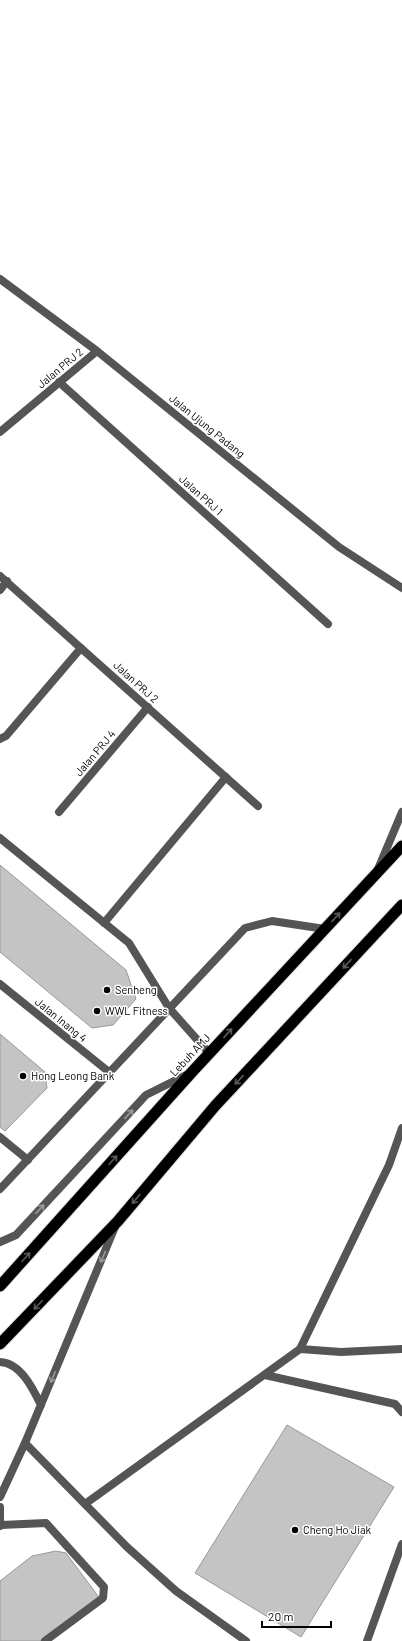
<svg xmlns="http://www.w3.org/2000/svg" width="402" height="1641" viewBox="0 0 402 1641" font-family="Barlow,sans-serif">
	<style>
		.building { fill: #c4c4c4; stroke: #999 }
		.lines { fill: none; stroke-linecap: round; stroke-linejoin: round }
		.trunk-casing { stroke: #dbdbdb; stroke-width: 13 }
		.service { stroke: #555; stroke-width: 8 }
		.minor { stroke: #555; stroke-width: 8 }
		.trunk { stroke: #000; stroke-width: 11 }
		.oneway { stroke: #595959 }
		.oneway2 { stroke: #999 }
		.poi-dot { fill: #000; stroke: #fff; stroke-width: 1.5 }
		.labels { text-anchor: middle; stroke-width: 3; stroke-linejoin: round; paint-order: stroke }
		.street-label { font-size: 11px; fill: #000; stroke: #fff }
		.poi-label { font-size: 11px; fill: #000; stroke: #fff; text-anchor: start }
	</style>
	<rect width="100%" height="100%" fill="#fff"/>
	<path class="building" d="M0,865l126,105 10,29 -23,26 -21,3 -92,-76z
		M0,1034l45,38 2,16 -42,43 -5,-4z
		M287,1425l107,62 -93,150 -106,-64z
		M56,1551l10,2 35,47 -52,41h-49v-60l32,-25z"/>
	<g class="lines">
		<g class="trunk-casing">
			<path id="trunk" d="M0,1286l192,-214 210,-226
				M0,1344l118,-123 97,-115 187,-201"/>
		</g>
		<path class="service" d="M0,739l6,-3 75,-88
			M0,838l129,105 40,65
			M104,923l122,-146
			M0,1137l28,23
			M265,1375l130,29 7,8
			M25,1443l102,104 49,44 70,50
			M85,1504l215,-155
			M1,1525l45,-2 58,64 -1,11 -58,43
			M367,1641l35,-97"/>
		<path class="minor" d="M0,279l97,72 242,196 63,41
			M59,382l269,242
			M0,432l97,-81
			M0,576l258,230
			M0,590l7,-9
			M59,812l89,-105
			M378,869l24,-57
			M0,984l109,88
			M169,1008l40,45
			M402,1128l-13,37 -89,184 41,3 61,-3
			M0,1189l245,-261 27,-7 53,8
			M0,1242l16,-7 130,-140 42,-21
			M0,1362c21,1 33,27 41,43
			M0,1497l25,-54 90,-216
			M0,1507v19"/>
		<use href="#trunk" class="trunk"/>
	</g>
	<defs><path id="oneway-shaft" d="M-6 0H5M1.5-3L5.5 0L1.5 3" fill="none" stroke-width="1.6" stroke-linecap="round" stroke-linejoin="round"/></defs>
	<g class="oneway">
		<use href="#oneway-shaft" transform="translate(336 917) rotate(-47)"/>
		<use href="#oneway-shaft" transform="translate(347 964) rotate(133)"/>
		<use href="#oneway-shaft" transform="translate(228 1033) rotate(-47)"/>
		<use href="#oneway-shaft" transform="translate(239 1080) rotate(133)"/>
		<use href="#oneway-shaft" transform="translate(113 1160) rotate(-48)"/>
		<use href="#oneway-shaft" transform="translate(136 1199) rotate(130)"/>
		<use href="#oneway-shaft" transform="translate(26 1257) rotate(-48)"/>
		<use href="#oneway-shaft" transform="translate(38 1305) rotate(134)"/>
	</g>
	<g class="oneway2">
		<use href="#oneway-shaft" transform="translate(129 1114) rotate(-47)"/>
		<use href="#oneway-shaft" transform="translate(40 1209) rotate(-47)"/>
		<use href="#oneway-shaft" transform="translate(103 1257) rotate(113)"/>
		<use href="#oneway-shaft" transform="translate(53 1377) rotate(113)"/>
	</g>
	<g class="poi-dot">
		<circle cx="107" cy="990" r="4"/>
		<circle cx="97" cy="1011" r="4"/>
		<circle cx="23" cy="1076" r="4"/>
		<circle cx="295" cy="1530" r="4"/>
	</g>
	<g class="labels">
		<g class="street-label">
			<text transform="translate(60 368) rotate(-40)" y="4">Jalan PRJ 2</text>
			<text transform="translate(207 426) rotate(39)" y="4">Jalan Ujung Padang</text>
			<text transform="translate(201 495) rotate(42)" y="4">Jalan PRJ 1</text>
			<text transform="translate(136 682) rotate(42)" y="4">Jalan PRJ 2</text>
			<text transform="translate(95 753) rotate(-50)" y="4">Jalan PRJ 4</text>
			<text transform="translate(61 1020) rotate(39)" y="4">Jalan Inang 4</text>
			<text transform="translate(190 1055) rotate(-47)" y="4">Lebuh AMJ</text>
		</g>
		<g class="poi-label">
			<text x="115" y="994">Senheng</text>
			<text x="105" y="1015">WWL Fitness</text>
			<text x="31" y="1080">Hong Leong Bank</text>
			<text x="303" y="1534">Cheng Ho Jiak</text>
		</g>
	</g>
	<path d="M262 1621v6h69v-6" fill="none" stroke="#000000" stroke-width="2"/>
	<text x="268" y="1621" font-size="12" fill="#000000" stroke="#ffffff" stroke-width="3" paint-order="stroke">20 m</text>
</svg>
